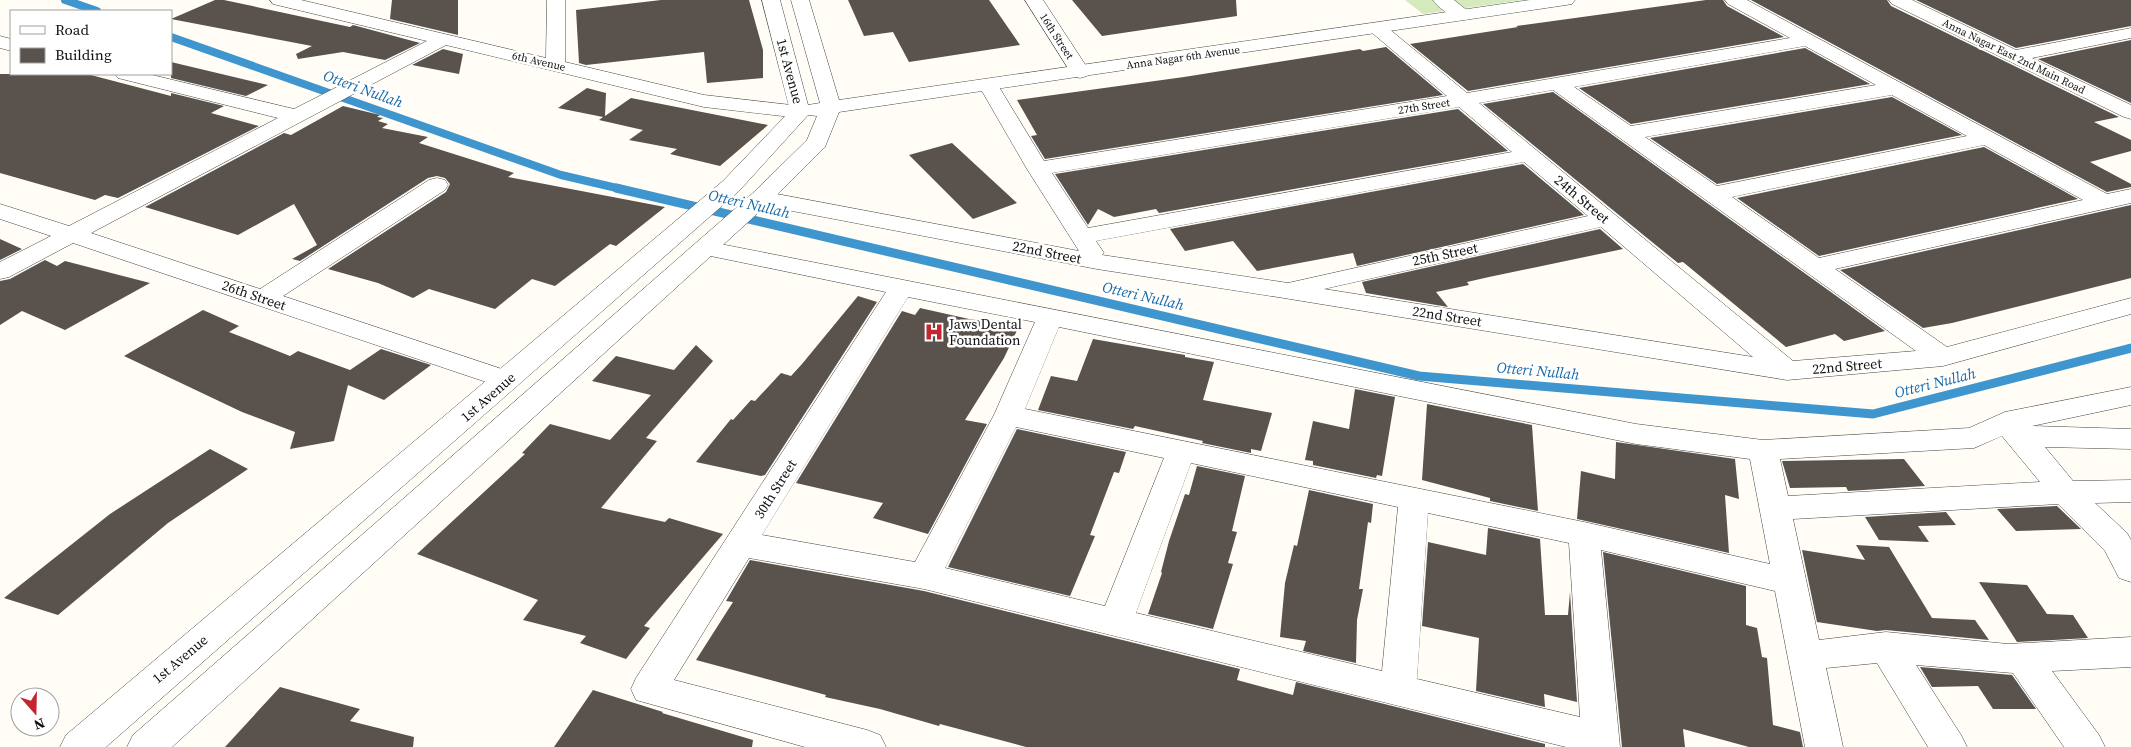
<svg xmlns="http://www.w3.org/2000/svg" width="2131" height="747" viewBox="0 0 2131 747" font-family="'Source Serif 4',serif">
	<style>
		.green { fill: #d5ebbd }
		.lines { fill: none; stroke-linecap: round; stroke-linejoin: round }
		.stream-far1 { stroke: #3f96cf; stroke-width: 8 }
		.stream { stroke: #3f96cf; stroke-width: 9 }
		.building { fill: #5a524d }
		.minor-casing { stroke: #444; stroke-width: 1 }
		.tertiary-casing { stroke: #444; stroke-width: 1 }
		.minor { fill: #fff; fill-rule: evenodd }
		.tertiary { fill: #fff; fill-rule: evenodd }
		.labels { text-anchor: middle; stroke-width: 5; stroke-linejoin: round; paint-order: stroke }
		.far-street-label { font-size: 11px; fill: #111; stroke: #fff }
		.street-label { font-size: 14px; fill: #111; stroke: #fff }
		.poi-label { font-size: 14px; fill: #111; stroke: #fff; text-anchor: start }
		.water-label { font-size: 15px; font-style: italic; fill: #1768a6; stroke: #fff }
	</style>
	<rect width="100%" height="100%" fill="#fffdf5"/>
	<path class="green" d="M1405,0h118l-100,14z"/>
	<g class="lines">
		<path class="stream-far1" d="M65,0l32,11
			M171,37l390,138 60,14"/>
		<path class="stream" d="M616,188l803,188 454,38 258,-66"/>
	</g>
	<path class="building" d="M215,0h9l126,27 3,-2 67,18 -35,17 -42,-8 -45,7 -2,-5 16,-8 -141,-27z
		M392,0h66v35l-68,-16z
		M661,0h88l14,50v28l-56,5 -3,-31 -118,13 -7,-2 -3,-53z
		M848,0h141l31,45 -111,17 -16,-30 -29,4z
		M1072,0h164l1,16 -135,20z
		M1706,0h17l4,6 57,31 -316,54 -58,-47 108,-17 -2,-1z
		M1751,0h136l4,6 228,111 -25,5 37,18v11l-41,11 41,22v3l-24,5z
		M1916,0h215v26l-115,22z
		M2131,40v63l-93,-44z
		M1386,47l57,48 -398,64 -14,-23 6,-1 -20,-35 167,-23 176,-28 3,2z
		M1805,48l65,36 -239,40 -52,-36z
		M443,49l20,5 -4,20 -47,-9z
		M171,62l97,23 -22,11 -75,-18z
		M0,74h87l84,22v-3l53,13 -13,7 48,13 -141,72 -13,-3 -10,5 -95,-27z
		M587,88l19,5 -1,23 26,-18 137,27 -48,41 -50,-12 7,-5 -48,-9 14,-10 -44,-10 4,-3 -45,-9z
		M1553,92l332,239 -41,10 -9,-7 -49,13 -103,-85 -5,1 -26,-21 -169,-138z
		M1892,97l70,38 -245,49 -67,-46z
		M343,106l37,9 -3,2 6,1 -5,3 10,3 -6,4 46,9 -9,6 95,30 -6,4 157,30 -49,39 -6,-2 -55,42 -23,-7 -37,30 -66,-20 -16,9 -35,-15 -50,-14 118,-77 4,-8 -5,-6 -8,-2 -9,2 -128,83 -8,-2 25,-14 -23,-41 -56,31 -93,-28 139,-74 7,2z
		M1458,109l50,42 -349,62 -3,-4 -42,8 -16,-8 -10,16 -33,-51z
		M952,143l65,60 -44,16 -64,-64z
		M1984,147l94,52 -259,57 -82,-58z
		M1523,164l61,51 -227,51 -4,-13 -96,18 -24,-30 -48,10 -15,-22z
		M2131,205v73l-179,45 -29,5 -83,-58z
		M1600,229l23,20 -134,28 -22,5 2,3 -33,7 12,15 -82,-14 -4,-11z
		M0,239l22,10 -22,11z
		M45,260l12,6 8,-5 85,22 -85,47 -43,-19 -22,14v-44l10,-2z
		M858,296l19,6 -112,173 -4,1 -65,-14 35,-43 2,1 18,-20 4,1 26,-28 10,3 11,-12z
		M920,308l49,11 50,7 -15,32 -39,62 22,4 -59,110 -55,-16 10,-15 -87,-20 106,-172 13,4z
		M203,310l36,16 -10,6 61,24 8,-5 52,19 31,-21 50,16 -47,35 -36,-15 -14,56 -44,8 5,-17 -53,-20 -118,-56z
		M1093,339l92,16v2l29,5 -11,38 69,13 -11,38 -10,-2v4l-49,-10 1,-2 -68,-15 -2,3 -95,-19 13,-34 26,5z
		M696,345l17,16 -67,77 11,3 -56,67 64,14 4,-4 54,16 -79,92 6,2 -24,31 -46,-16 6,-7 -63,-16 15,-20 -121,-46 108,-100 -3,-1 28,-29 60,16 41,-45 -59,-14 24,-25 58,14z
		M1355,389l40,8 -13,79 -5,-1 -1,3 -63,-13v-4l-8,-1 8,-39 36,8z
		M1427,404l105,21 6,86 -48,-10v-3l-68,-18z
		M1017,429l109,23 -7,21 -5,-1 -24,63 5,1 -25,60 -122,-29z
		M1616,442l119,17 4,40 -14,-4 4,58 -152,-34 4,-48 34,8z
		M210,449l38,20 -80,54 -110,92 -54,-17 106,-84z
		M1904,459l21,27 -77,5 -2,-4 -56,1 -8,-27z
		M1197,466l48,10 -13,55 5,1 -9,31 5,1 -20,65 -65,-15 14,-41 -1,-1 8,-31 16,-47 4,1z
		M1309,490l64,14 -2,19 -3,-1 -9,67h4l-6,31 -1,43 -53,-12 3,-10 -26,-4 5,-54 9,-38 3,1z
		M2057,506l24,23 -65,2 -19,-22z
		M1946,512l10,13 -38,1 11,16 -50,-2 -14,-23z
		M1488,528l52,11 5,76h23l2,-23 7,110 -33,-8 1,13 -69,-16 3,-53 -57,-12 6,-84 58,13z
		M1856,545l33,2 43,71 43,2 14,20 -103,-10 -9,1 -60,-9 -15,-72 63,10z
		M1603,552l143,34v39l11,3 5,29 5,1 6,67 27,7 3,15h-54l-66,-18 2,18h-63z
		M750,560l174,31 316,78 -3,11 56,15 3,-13 249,62v3h-519l-86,-23 -1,2 -59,-17 -55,-12 1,-2 -130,-35 37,-58 -7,-1z
		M1979,582l48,3 20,29 26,1 15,23 -71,4z
		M1920,667l92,8 24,34h-43l-15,-23 -46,1z
		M280,687l80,22 -10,12 64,16 -1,10h-188z
		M593,690l70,22 -1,1 91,27 -1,7h-198z"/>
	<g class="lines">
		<g class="minor-casing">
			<path id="minor" d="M270,0h31l245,58 1,-58h18v62l139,33 96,11 7,2 3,4 -3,4 -7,2 -96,-11 -258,-62 -355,188 169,56 169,-109 8,-2 8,2 3,5 -3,5 -162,106 234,78 4,6 -4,6 -10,3 -434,-146 -64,34 -9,2v-17l51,-26 -51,-17v-15l69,22 209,-108 -160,-40 -3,-4h33l146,35 133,-68 -154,-37z
				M1025,0h18l47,72 -3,4 -7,2 -7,-2z
				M1433,0h21l19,15 -3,4c-12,3 -30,-9 -37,-19z
				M1725,0h22l360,194 24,-5v14l-296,66 112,78 184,-49v16l-188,52 -156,14 -503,-82 -187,-29 -336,-64 -8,-2 -3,-5 3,-5 8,-2 318,60 -52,-82 -48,-83 3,-4 7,-2 7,2 48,79 403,-65 -76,-64 -3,-4 3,-4 6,-1 6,1 84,69 323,-55 -62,-34zM1805,46l71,39 -245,41 -57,-39zM1553,90l363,261 -123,10 -314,-258zM1892,95l75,41 -250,50 -72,-49zM1459,107l53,45 -424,76 -36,-55zM1984,145l99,55 -264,58 -87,-61zM1524,162l64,54 -300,67 -186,-28 2,-2 -8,-12zM1601,227l152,130 -429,-68z
				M1889,0h23l104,50 115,-22v10l-99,20 99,47v14l-7,-2 -232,-113z
				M0,36l11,3v12l-11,-3z
				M705,241l931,183 127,16 206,-12 36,-16 126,-25v18l-99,21 99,3v20l-86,-2 28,34 58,-1v22l-36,1 32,30 4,7v42l-12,-4 -14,-27 -47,-47 -265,15 26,121 67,-8 122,12 123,-7v30l-79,4 47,64 6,12h-41l-51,-74 -97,-8 45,70 6,12h-39l-51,-84 -51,5 17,79h-38l-30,-156 -174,-41 19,197h-54l-642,-158 -175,-31 -75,122 193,50 13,5 6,12h-81l-169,-47 -5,-11 5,-11 250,-386 -190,-39 -3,-5 3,-5zM908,297l127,25 -41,93 -79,147 -153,-27zM1059,327l577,117 114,15 20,105 -186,-42 -559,-113zM1016,427l148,31 -59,148 -160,-38zM2002,436l38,46 -252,14 -8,-37 194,-11zM1191,463l207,44 -16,164 -246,-58zM1428,513l141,30 11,174 -163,-38z"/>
		</g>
		<g class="tertiary-casing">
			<path id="tertiary" d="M762,0h18l28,105 12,-2 -29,-103h18l30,100 691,-100h45l-3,4 -6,1 -727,107 -14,35 -56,56 -597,544h-45l6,-12 620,-542 54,-53 10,-24 -9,-1 -69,76 -633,556h-46l6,-12 657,-554 67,-70z"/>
		</g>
		<use href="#minor" class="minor"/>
		<use href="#tertiary" class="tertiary"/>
	</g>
	<defs>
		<g id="hospital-bare" transform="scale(1.5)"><path d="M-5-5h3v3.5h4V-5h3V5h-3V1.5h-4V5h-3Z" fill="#c4262e" stroke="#fff" stroke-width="2.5" paint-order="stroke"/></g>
	</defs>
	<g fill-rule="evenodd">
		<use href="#hospital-bare" x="934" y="332"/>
	</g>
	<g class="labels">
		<g class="far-street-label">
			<text transform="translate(1057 36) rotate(57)" y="4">16th Street</text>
			<text transform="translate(2014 56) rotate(26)" y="4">Anna Nagar East 2nd Main Road</text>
			<text transform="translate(1183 57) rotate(-8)" y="4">Anna Nagar 6th Avenue</text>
			<text transform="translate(539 61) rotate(13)" y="4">6th Avenue</text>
			<text transform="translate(1424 106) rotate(-9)" y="4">27th Street</text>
		</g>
		<g class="street-label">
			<text transform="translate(790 71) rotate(75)" y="5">1st Avenue</text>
			<text transform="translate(1582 199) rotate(40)" y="5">24th Street</text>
			<text transform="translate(1047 252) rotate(11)" y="5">22nd Street</text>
			<text transform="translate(1445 254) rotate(-12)" y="5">25th Street</text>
			<text transform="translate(254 295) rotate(19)" y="5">26th Street</text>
			<text transform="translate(1447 316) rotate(9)" y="5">22nd Street</text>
			<text transform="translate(1847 366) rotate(-5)" y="5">22nd Street</text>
			<text transform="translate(488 397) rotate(-41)" y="5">1st Avenue</text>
			<text transform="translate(775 489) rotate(-58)" y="5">30th Street</text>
			<text transform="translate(180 659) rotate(-40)" y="5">1st Avenue</text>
		</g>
		<g class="poi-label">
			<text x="949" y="329">Jaws Dental<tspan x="949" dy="16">Foundation</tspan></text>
		</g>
		<g class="water-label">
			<text transform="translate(363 89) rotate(20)" y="5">Otteri Nullah</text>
			<text transform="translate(749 204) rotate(13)" y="5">Otteri Nullah</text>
			<text transform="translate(1143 296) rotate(13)" y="5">Otteri Nullah</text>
			<text transform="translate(1538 371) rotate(5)" y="5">Otteri Nullah</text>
			<text transform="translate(1935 383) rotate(-14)" y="5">Otteri Nullah</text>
		</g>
	</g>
	<rect x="10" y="10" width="162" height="65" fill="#ffffff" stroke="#a0a0a0"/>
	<rect x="20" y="26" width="25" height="8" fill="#ffffff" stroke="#a0a0a0"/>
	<text x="55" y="35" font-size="15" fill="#111111">Road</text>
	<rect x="20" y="48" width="25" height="15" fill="#5a524d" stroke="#a0a0a0"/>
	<text x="55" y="60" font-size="15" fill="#111111">Building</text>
	<g transform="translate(35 712) rotate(160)"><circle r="24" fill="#ffffff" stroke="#a0a0a0"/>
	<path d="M0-4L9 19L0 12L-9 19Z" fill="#c4262e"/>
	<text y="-8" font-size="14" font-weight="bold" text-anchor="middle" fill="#111111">N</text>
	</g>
</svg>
